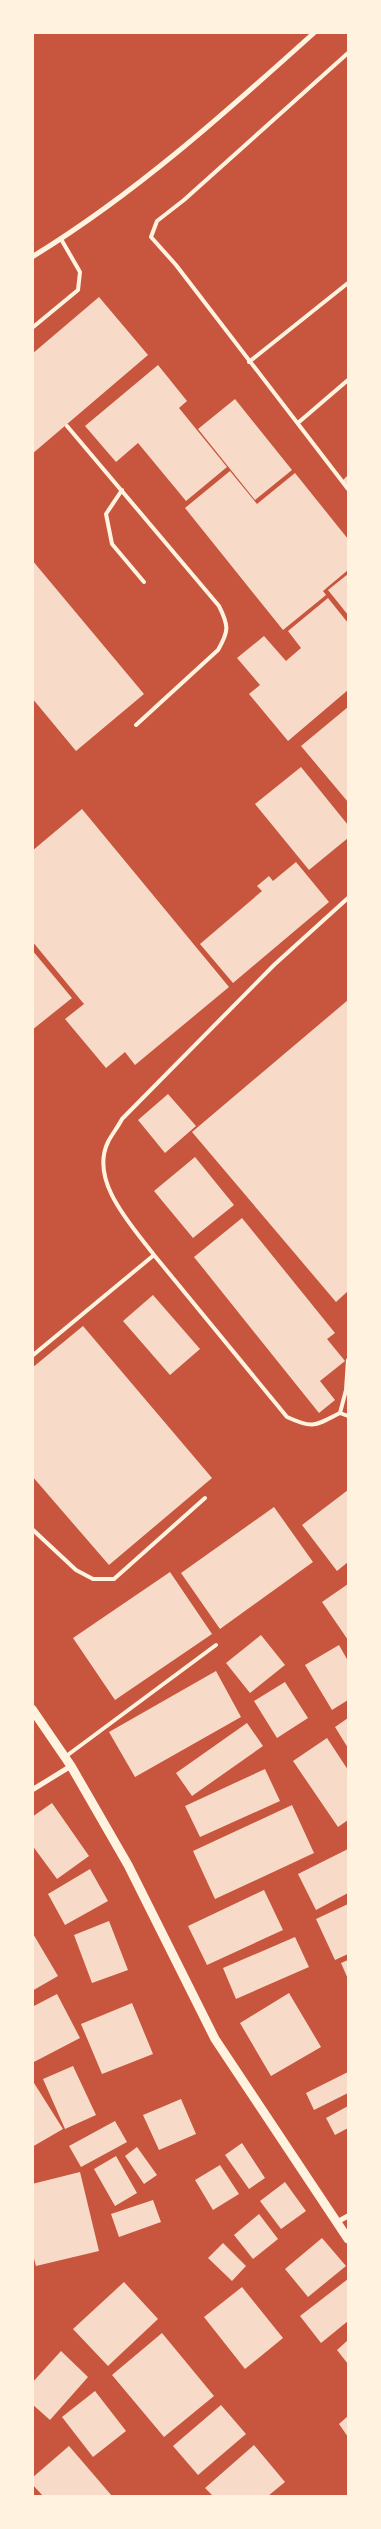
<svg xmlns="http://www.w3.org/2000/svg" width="381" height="2529" viewBox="0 0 381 2529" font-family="Mulish,sans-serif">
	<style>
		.building { fill: #f7dbc8 }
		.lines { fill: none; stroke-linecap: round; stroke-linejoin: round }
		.service { stroke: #fff3e0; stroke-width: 4 }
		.minor { stroke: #fff3e0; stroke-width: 5 }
		.tertiary { stroke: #fff3e0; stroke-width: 9 }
	</style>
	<rect width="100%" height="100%" fill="#c8553d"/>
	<path class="building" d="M99,297l49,58 -116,99v-100z
		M158,365l29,36 -8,7 48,59 -41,34 -48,-58 -22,19 -31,-36z
		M235,399l57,71 -37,30 -57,-71z
		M230,471l27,33 38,-31 53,66v31l-25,21 3,4 -43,35 -98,-122z
		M348,475v11l-5,-6z
		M32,560l112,134 -68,57 -44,-53z
		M348,574v41l-20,-25z
		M328,598l20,25v67l-60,51 -39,-47 11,-9 -23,-27 27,-22 22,25 15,-13 -13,-17z
		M348,707v95l-47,-56z
		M301,767l47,58v13l-39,32 -54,-66z
		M82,809l147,178 -94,78 -10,-13 -19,16 -41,-49 19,-15 -52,-63v-90z
		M296,862l33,40 -96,81 -33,-39 62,-53 -5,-5 12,-10 4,5z
		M32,950l40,48 -40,32z
		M348,1000v291l-12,11 -144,-170z
		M168,1094l28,32 -31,27 -27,-33z
		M195,1157l39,48 -41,33 -39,-47z
		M242,1218l93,115 -8,6 18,22 -25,20 15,19 -16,13 -125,-156z
		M153,1295l47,54 -30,26 -47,-54z
		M83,1326l129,152 -103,87 -77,-89v-108z
		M348,1490v72l-11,9 -35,-46z
		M274,1507l39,55 -93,67 -39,-56z
		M170,1572l42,62 -97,66 -42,-62z
		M348,1584v56l-26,-38z
		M261,1635l24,30 -35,28 -24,-30z
		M339,1645l9,16v39l-16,10 -27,-45z
		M216,1671l25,46 -106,60 -26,-45z
		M285,1682l23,36 -31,20 -23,-37z
		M348,1718v30l-13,-21z
		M247,1723l16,23 -71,50 -16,-23z
		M327,1738l21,32v50l-10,7 -45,-66z
		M265,1769l15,32 -80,36 -15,-31z
		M52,1803l37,53 -32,23 -25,-34v-28z
		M292,1805l22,48 -99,46 -22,-48z
		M348,1849v44l-32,17 -18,-36z
		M90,1869l18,32 -43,24 -17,-31z
		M264,1890l19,40 -76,35 -19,-39z
		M348,1904v50l-13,6 -19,-41z
		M109,1921l19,49 -36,13 -18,-48z
		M32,1932l26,44 -26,15z
		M295,1937l14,30 -73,32 -13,-31z
		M348,1960v19l-7,-16z
		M289,1993l32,54 -50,29 -31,-53z
		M57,1994l23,44 -48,25v-56z
		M132,2003l21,51 -51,20 -21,-50z
		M73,2066l23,49 -31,14 -22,-50z
		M348,2072v21l-34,17 -8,-17z
		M34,2083l29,46 -31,18v-63z
		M181,2099l15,35 -37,16 -16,-35z
		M348,2106v22l-13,7 -9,-17z
		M115,2121l12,21 -46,25 -12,-21z
		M242,2143l23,35 -16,11 -24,-34z
		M137,2147l20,28 -13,9 -19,-28z
		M116,2156l21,37 -22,13 -21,-37z
		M220,2165l19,29 -26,16 -18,-30z
		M80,2172l19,79 -63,15 -4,-15v-67z
		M285,2182l21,29 -25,18 -21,-28z
		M153,2200l8,22 -42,15 -8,-23z
		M259,2214l19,25 -25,20 -19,-24z
		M322,2238l24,28 -38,31 -23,-28z
		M223,2243l23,23 -14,15 -24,-23z
		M348,2279v42l-27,22 -21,-27z
		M124,2282l34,37 -50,47 -35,-37z
		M242,2287l41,51 -38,31 -41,-52z
		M162,2333l52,63 -50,41 -52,-62z
		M348,2340v24l-11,-14z
		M61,2351l27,26 -38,43 -18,-16v-21z
		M95,2391l31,40 -33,26 -31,-40z
		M221,2405l25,29 -48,41 -25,-29z
		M348,2416v21l-9,-13z
		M254,2445l31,37 -17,14h-55l-8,-8z
		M69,2446l43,50h-69l-11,-12v-6z"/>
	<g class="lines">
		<path class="service" d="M348,53l-164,147 -27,21 -6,16 25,28 172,224
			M32,328l46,-38 2,-18 -19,-33
			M249,362l99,-79
			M299,422l49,-42
			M67,426l152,180c10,20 10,25 -1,44l-82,75
			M122,490l-16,24 6,30 32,38
			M154,1255l133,162c26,12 28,9 53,-4l6,-23 2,-30
			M32,1356l122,-101c-22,-29 -65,-74 -46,-113 4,-8 10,-15 14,-23l152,-154 74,-67
			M340,1413l8,3
			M32,1529l44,41 17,9h21l91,-81
			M65,1757l151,-112"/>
		<path class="minor" d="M32,257c103,-63 193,-144 283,-225
			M32,1790l39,-24
			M337,2222l11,-6"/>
		<path class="tertiary" d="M32,1709l39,57 57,99 87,174 133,200"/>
	</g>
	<rect width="381" height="2529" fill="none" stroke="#fff3e0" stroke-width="68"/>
</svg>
